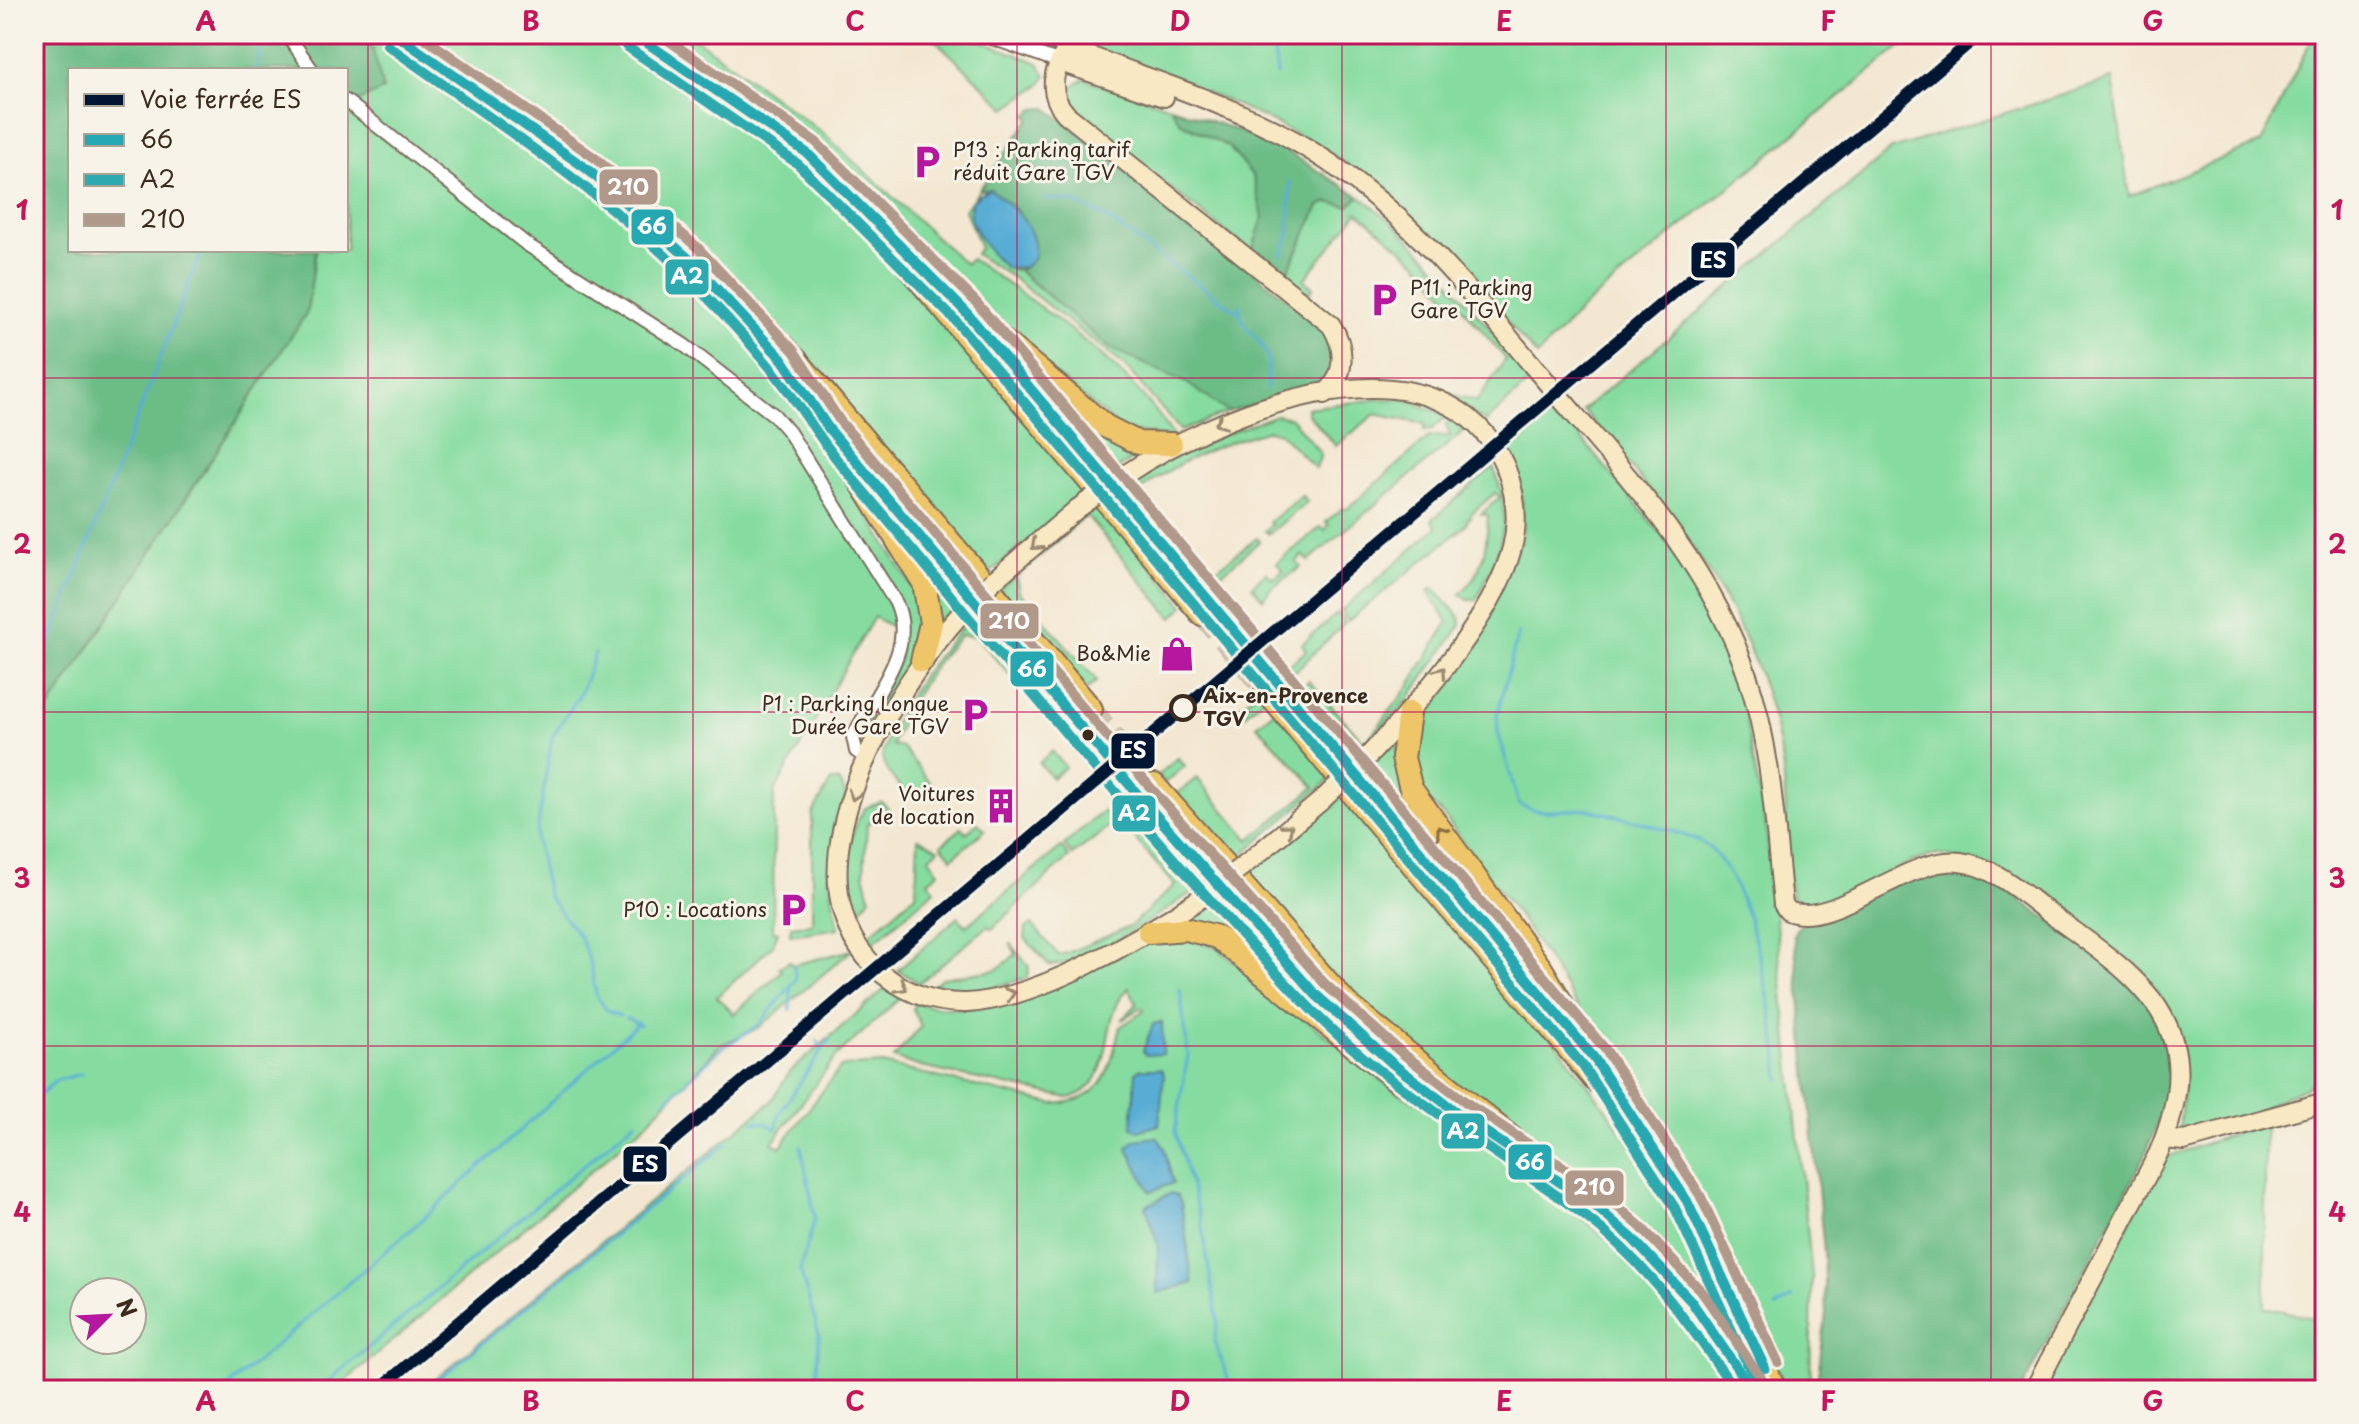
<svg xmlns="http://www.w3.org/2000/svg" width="2359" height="1424" viewBox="0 0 2359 1424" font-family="'Playpen Sans',sans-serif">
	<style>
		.green { fill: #86dca0; stroke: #60835f; stroke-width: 2; fill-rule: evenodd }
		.forest { fill: #6cbc86; stroke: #547352; stroke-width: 2 }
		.water { fill: #59add5; stroke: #4a6c7a; stroke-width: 2 }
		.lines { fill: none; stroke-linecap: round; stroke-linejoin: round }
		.stream { stroke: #59add5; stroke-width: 3 }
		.highway-tunnel { stroke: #cec1ad; stroke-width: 22; stroke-dasharray: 22 11; stroke-linecap: butt }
		.street-casing { stroke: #7b6c5d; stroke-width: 16 }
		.secondary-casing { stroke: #7b6c5d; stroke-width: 22 }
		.highway-casing { stroke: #7b6c5d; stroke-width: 26 }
		.street { stroke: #fff; stroke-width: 12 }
		.secondary { stroke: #f8e8c3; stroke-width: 18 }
		.highway { stroke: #eec569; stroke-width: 22 }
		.secondary-bridge-casing { stroke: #7b6c5d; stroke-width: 22; stroke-linecap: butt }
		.secondary-bridge { stroke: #f8e8c3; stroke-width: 18 }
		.bus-1-casing { stroke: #f7f3e8; stroke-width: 16 }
		.bus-2-casing { stroke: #f7f3e8; stroke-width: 16 }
		.bus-3-casing { stroke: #f7f3e8; stroke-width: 16 }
		.bus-1 { stroke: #26a8b2; stroke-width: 10 }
		.bus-2 { stroke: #2daaaf; stroke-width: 10 }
		.bus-3 { stroke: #b0988a; stroke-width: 10 }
		.rail-1-casing { stroke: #f7f3e8; stroke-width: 18 }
		.rail-1 { stroke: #011633; stroke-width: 12 }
		.oneway { stroke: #9a8970 }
		.oneway2 { stroke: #8c7040 }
		.grid { fill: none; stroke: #c2185b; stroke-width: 2; stroke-opacity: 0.55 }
		.stop-dot { fill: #f7f3e8; stroke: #3b2a1e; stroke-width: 4 }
		.bus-dot { fill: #3b2a1e; stroke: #f7f3e8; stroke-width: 3 }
		.labels { text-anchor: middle; stroke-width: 6; stroke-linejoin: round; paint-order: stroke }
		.poi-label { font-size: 20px; fill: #3b2a1e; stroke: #f7f3e8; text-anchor: end }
		.stop-label { font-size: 20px; font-weight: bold; fill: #3b2a1e; stroke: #f7f3e8; text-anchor: start }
		.line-badge { stroke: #f7f3e8; stroke-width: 3 }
		.badge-label { font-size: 22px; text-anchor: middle; font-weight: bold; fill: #fff }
		.neatline { fill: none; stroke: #c2185b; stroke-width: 3 }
		.grid-label { font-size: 26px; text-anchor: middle; font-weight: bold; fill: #c2185b }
	</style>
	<rect width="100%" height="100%" fill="#f7f3e8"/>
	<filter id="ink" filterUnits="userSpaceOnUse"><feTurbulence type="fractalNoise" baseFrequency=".0125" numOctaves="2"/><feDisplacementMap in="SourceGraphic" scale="16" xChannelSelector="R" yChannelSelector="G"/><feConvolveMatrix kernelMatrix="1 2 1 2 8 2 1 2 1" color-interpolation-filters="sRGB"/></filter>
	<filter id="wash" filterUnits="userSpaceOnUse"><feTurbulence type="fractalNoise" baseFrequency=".006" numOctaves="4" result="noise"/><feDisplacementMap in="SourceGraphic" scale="32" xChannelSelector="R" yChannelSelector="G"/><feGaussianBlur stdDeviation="1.8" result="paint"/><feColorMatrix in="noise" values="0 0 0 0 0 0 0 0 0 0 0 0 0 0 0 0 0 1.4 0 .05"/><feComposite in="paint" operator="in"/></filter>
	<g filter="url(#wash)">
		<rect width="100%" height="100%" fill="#f3e7d1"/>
		<path class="green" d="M349,34h27l246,177 98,92 83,106 103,168c8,15 16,30 16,48 0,33 -37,84 -53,114l-9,4 -3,-3 43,-82v-27l-26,-14 -100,175 -1,139 5,1 -5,13 -56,52 17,17 48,-43 -3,-4 11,-6 3,4 59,-15 -93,78 -39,17 -74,79 -311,266h-301v-658l273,-420 9,-62h30v-143l26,-61zM84,1292h48v48h-48z
			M410,34h205l133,92 52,43 64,62 223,259 -100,85 -358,-389z
			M656,34h33l135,100 141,130 6,-5c69,47 161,108 204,180l-53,-10 -164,-134 -132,-136 -41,-34z
			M929,34h34l76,29 7,14 -6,8 -34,23z
			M1052,34h864l-335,275 -44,47c-48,-55 -93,-114 -150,-162 -95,-79 -221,-116 -335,-160z
			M2314,34h11v1044l-60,28v201l60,14v69h-286l125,-232 83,-29 -61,6 -7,-3 5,-54 -5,-39 -13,-35 -26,-35 -144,-101 -59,-14 -29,9 -30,18 -56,23 -21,3 -7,-5c-12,-35 -5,-100 -12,-140 -25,-152 -104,-239 -199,-352l309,-261 221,-70 16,117 132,-53z
			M1084,79l87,28 9,15 49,25 24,29 10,41 -11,35 -174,-136 -7,-19 1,-10z
			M979,190l-6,13 33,65 12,2 92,78 77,35 41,29 -47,19 -56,-65 -112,-88 -38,-24 5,-6 -15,-38z
			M1360,196c67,51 118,120 172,184l-46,42 -45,-30 36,9 29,-42 -43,-51 -4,2 -43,-49 -58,-49 -54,68 9,8 -4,6 -24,-17 34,-71 9,-4 21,4z
			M1013,359l133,91 -36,24z
			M1380,399l28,1 39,16 -15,13 -8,1 1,-6 -50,-10 -39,32 -29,-33v-5z
			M1557,409l117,141 48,79 27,81 -3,12 20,105 46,449 -2,114h-22l-164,-305 -58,-97 -44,-67 -78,-105 -21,-22 -13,-42 3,-24 10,-20 99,-168c3,-32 0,-59 -14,-88z
			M1276,415l15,3 30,36 -5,15 -36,-36 -11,-3c-46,13 -91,30 -128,60l3,6 -4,4 52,61 -6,4 -63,-76 56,-38z
			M1451,419l14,11 -157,131 -5,-6 -7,7 5,5 -30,21 -8,11 -11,-13 14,-14 7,7 10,-8 -6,-8 44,-36 4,3 4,-5 -3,-3 17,-14 4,1 82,-72 21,-1 -4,-12z
			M857,464l108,132 -26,28z
			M1493,467c22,49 7,88 -17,133h-8l-8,-6c24,-21 27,-49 28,-79l-7,-1 19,-17 -5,-4 -24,21 -7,13 -116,94 -7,-10 96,-84 -5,-7z
			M1302,496l5,6 -38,32 -4,-3 7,-6 -3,-3z
			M1100,505l84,101 -12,12 -85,-102 -14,9z
			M1070,527l2,1 -56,49 3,15 78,89 -11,9 -86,-101z
			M1257,538l3,3 -40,34 -5,-5z
			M1433,588l27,29 1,8 -54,76 -53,56 -56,-66 11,-10 56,62 43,-55 40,-66 -20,-31z
			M978,611l80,101 -8,8 -74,-84 -15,-1c-30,30 -54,70 -69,110l10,2 30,38 -16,13c-14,-5 -33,-29 -34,-43 18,-56 55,-103 96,-144z
			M1338,613l7,10 -58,56 -7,-7 26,-21 -4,-7z
			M1258,691l6,7 -23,20 -6,-8z
			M1275,710l57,68 -100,85 -57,-68 22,-17 52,62 66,-53 -58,-62z
			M1396,739l1,12 143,232 -176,-210z
			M1052,751l13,16 -13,11 -13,-15z
			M1178,758l7,8 -20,17 -7,-8z
			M831,781h8l7,14 -17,84 10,49 -49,7 1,-9 21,-2v-109z
			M1344,793c127,152 279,306 365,486l-16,9c-88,-106 -210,-173 -311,-264 -50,-45 -93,-96 -138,-147z
			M1135,795l6,8 -69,52 -8,-10 39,-34 6,6z
			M882,802l8,9 -23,13 -3,49 6,24 -14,19c-17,-31 -10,-79 9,-108z
			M1152,815l56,66c-29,21 -125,87 -159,84l-24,-27 1,-10 6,-4 26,31 10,-2 63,-27 44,-41 -45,-52z
			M978,823l7,7 -33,28 -11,-13 21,-17 4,5z
			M918,838l21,11 -10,9 10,14 -11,9 7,9 -63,53 -5,-6 49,-43z
			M1061,847l8,10 -77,72 -4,-3 -69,57 -21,-13 60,-53 8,9z
			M1219,896l105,113 -145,-86z
			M1170,934l46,13 180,145 81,40 52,38 96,86 44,47 66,87h-103l-19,-13h-19l-9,13h-1163l349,-288 18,-29 98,-86 14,10 -65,60 -64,86 8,4 61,-80 41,-3 171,40c53,-3 56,-33 67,-77l24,-16 -3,-4 -19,13 15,-16 -8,-16c-34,31 -7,94 -60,110l-148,-31 -27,-9 27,-32 -8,-17 2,-6c102,24 165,-37 255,-69z
			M1010,943l19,24 -2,11 -60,16 -37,-5 12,-11 54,-8 20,-15z"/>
		<path class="forest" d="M34,34h315l23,12 11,44 -37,17v-37h-276v180h246l-9,62 -273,420z
			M1171,107l102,36 86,53 -10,10 -21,-4 -9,4 -34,71 -33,-25 11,-35 -10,-41 -24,-29 -49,-25z
			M1047,108l273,217c17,20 16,37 7,61l-99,26 -41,-29 -77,-35 -92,-78 7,-3 8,-29 -17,-28 -26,-21 -11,1 51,-72 -3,-3 8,-6z
			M1939,865l49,11 144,107 18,22 20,50 -2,41 -24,62 -123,232h-205l10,-75 -2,-63 -30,-317 2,-6 11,-8z"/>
		<path class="water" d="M990,189c22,17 49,38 44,69l-9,9 -19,1c-20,-18 -60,-64 -16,-79z
			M1162,1022l1,32 -17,1 -3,-4 10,-27z
			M1140,1069h21l3,7 -5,49 -21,6 -6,-4 4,-55z
			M1157,1137l7,10 9,36 -23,9 -23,-45 9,-7z
			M1171,1193l6,2 4,8 12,80 -36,10 1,-47 -12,-40z
			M1603,1374l29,16h-47l9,-13z"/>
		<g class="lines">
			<path class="stream" d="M1272,34l5,41
				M256,70l7,-36
				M1045,199l26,2 31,14 137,98
				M1282,255l7,-19 1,-54
				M1240,306c-3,19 22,32 27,50 2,10 0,23 0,33
				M1518,633l-21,82 1,17 21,72c27,15 50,1 77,7 21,5 89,22 105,31 51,29 74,182 79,237
				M595,653l-15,41 -28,43 -16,102 12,57 32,41 11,29 5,29 11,16 13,5
				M34,683l168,-433
				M34,703l8,38 -8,51
				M1180,989l8,66 -13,76 26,90 17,101 -4,18 18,50
				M790,1010l1,-21
				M626,1018l14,7
				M822,1050l8,-10
				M34,1099l23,-19 24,-6
				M666,1101l55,-52 38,-24 37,-46 -2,-12
				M754,1122l12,1 10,6 3,-15 43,-64 -5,-9
				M801,1146l14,72 -15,52 19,64 -3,56
				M1775,1308l18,-11
				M224,1390l192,-165 222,-202
				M318,1390l318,-269
				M425,1390l302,-247"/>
		</g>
	</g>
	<g filter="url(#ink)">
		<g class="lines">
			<path class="highway-tunnel" d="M1202,614l64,77
				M1091,709l63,76"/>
			<g class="street-casing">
				<path id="street" d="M287,34l25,36
					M981,34l79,28
					M1031,34l37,14
					M346,101l180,143 158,101 90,70 15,17 107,171c22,46 -24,94 -43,134l3,14 10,7"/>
			</g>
			<g class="secondary-casing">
				<path id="secondary" d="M1068,48c82,32 171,57 245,104 94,58 161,145 232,228 78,92 165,181 203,298 24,72 27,151 35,226l5,7c44,19 120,-56 172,-49 34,4 62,31 89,51 95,68 164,113 109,241l-124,236
					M1068,48c-16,22 -21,45 -2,66l265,211c15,23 15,51 -6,69
					M1060,62l104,35
					M1123,476c89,-60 290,-146 370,-32 20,30 28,69 19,104 -18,69 -92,153 -140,204
					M994,580l83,-71
					M965,609c-71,78 -187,261 -91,357 24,24 58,38 93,37 71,-4 173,-64 231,-103
					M1253,858l69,-58
					M2164,1139l20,2 141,-39"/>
			</g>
			<g class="highway-casing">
				<path id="highway" d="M395,34l251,178 48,41 104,109 293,347
					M634,34l52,35
					M674,61l141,109 90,93 297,351
					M944,291l161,135 33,17 33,1
					M799,383l125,200 7,40 -9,38
					M1266,691l330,390
					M1409,713l-6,45 8,31 131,181 52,88 74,110 32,60 75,162
					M1154,785l192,218 248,202 69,64 28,32 61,89
					M1149,932l37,-3 31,8 180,143 87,49"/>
			</g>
			<use href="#street" class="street"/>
			<use href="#secondary" class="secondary"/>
			<use href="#highway" class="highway"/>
			<g class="secondary-bridge-casing">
				<path id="secondary-bridge" d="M1077,509l46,-33
					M965,609l29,-29
					M1322,800l50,-48
					M1198,900l55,-42"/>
			</g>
			<use href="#secondary-bridge" class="secondary-bridge"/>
			<g class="bus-1-casing">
				<path id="bus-1" d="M395,34l192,135 101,89 95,102 46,69 310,367 176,198 78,70 70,53 131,88 38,33 59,63 61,89
					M634,34l173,119 158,158 629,747 93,143 78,167"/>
			</g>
			<g class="bus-2-casing">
				<path id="bus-2" d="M387,45c100,71 202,137 290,222 32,31 64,65 92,99 27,32 47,69 74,101 151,179 298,363 459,533 82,88 188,144 283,216 62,47 106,110 150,174
					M626,46l172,118 157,156 628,746 92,142 77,166"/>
			</g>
			<g class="bus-3-casing">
				<path id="bus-3" d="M419,34l176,124 103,90 96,103 46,70 310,366 175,197 77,69 69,53 131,87 39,34 61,65 62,90
					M659,34l157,108 160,160 629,747 95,146 78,167"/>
			</g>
			<use href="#bus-1" class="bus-1"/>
			<use href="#bus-2" class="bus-2"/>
			<use href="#bus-3" class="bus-3"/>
			<g class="rail-1-casing">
				<path id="rail-1" d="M378,1390l1602,-1356"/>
			</g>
			<use href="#rail-1" class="rail-1"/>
		</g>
		<defs><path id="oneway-chevron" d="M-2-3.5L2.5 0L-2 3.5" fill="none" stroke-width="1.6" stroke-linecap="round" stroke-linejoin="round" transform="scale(2)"/></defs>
		<g class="oneway">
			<use href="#oneway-chevron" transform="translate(1220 423) rotate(158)"/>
			<use href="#oneway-chevron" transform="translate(1036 545) rotate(139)"/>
			<use href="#oneway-chevron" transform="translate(1441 672) rotate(-55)"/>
			<use href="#oneway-chevron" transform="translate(854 795) rotate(107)"/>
			<use href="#oneway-chevron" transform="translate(1288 829) rotate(-40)"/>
			<use href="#oneway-chevron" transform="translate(902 987) rotate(30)"/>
			<use href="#oneway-chevron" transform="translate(1010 994) rotate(-17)"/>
		</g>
		<use class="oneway2" href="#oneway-chevron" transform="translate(1441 831) rotate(-126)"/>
	</g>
	<path class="grid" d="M368,34v1356M693,34v1356M1017,34v1356M1342,34v1356M1666,34v1356M1991,34v1356M34,378h2291M34,712h2291M34,1046h2291"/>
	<defs>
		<g id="parking-bare" transform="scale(2.76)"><path d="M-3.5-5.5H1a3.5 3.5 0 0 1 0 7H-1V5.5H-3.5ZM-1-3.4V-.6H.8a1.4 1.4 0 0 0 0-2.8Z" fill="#b5179e" stroke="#f7f3e8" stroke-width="2.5" paint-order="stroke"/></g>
		<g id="shop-bare" transform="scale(2.76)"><path d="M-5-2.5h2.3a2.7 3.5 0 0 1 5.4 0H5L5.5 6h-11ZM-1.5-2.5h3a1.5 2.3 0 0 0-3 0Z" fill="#b5179e" stroke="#f7f3e8" stroke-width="2.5" paint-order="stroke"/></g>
		<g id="building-bare" transform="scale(2.76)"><path d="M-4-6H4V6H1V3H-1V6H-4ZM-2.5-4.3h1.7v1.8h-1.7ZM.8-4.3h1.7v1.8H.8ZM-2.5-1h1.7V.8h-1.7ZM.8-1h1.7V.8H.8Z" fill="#b5179e" stroke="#f7f3e8" stroke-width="2.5" paint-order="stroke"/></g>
	</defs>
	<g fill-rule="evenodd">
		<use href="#parking-bare" x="927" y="162"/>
		<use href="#parking-bare" x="1384" y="300"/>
		<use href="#shop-bare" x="1177" y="654"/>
		<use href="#parking-bare" x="975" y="715"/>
		<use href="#building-bare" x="1001" y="806"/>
		<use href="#parking-bare" x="793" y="910"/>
	</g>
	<circle class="stop-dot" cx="1183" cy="708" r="12"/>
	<circle class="bus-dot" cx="1088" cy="735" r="7"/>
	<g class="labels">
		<g class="poi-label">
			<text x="953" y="157" text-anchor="start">P13 : Parking tarif<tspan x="953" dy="23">réduit Gare TGV</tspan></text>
			<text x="1410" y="295" text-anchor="start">P11 : Parking<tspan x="1410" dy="23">Gare TGV</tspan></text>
			<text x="1151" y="661">Bo&amp;Mie</text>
			<text x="949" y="711">P1 : Parking Longue<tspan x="949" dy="23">Durée Gare TGV</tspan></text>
			<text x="975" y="801">Voitures<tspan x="975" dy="23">de location</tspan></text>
			<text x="767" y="917">P10 : Locations</text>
		</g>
		<g class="stop-label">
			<text x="1203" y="703">Aix-en-Provence<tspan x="1203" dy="23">TGV</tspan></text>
		</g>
	</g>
	<g class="line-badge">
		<rect x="598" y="168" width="61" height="38" rx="8" fill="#b0988a"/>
		<rect x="630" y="208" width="45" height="38" rx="8" fill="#26a8b2"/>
		<rect x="1690" y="241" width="46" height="38" rx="8" fill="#011633"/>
		<rect x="664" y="258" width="46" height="38" rx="8" fill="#2daaaf"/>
		<rect x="979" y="602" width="61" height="38" rx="8" fill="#b0988a"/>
		<rect x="1009" y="650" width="46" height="38" rx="8" fill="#26a8b2"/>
		<rect x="1110" y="732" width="46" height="38" rx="8" fill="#011633"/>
		<rect x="1111" y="794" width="46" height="39" rx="8" fill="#2daaaf"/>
		<rect x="1440" y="1112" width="46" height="38" rx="8" fill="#2daaaf"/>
		<rect x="1507" y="1143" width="46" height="38" rx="8" fill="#26a8b2"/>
		<rect x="622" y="1145" width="46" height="38" rx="8" fill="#011633"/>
		<rect x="1564" y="1169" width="61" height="38" rx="8" fill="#b0988a"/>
	</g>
	<g class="badge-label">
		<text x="628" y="195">210</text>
		<text x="652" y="234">66</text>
		<text x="1713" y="268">ES</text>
		<text x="687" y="284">A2</text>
		<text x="1009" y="629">210</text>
		<text x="1032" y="677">66</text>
		<text x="1133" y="758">ES</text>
		<text x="1134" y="821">A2</text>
		<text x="1463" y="1139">A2</text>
		<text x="1530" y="1170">66</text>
		<text x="645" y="1172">ES</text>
		<text x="1594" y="1195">210</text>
	</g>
	<rect width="2359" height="1424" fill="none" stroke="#f7f3e8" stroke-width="88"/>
	<rect x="68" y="68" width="280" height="184" fill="#f7f3e8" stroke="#aca397" stroke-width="2"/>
	<rect x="84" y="94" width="40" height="12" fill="#011633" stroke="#aca397" stroke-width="2"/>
	<text x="140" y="108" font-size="24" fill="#3b2a1e">Voie ferrée ES</text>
	<rect x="84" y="134" width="40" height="12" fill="#26a8b2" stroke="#aca397" stroke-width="2"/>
	<text x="140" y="148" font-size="24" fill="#3b2a1e">66</text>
	<rect x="84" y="174" width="40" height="12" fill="#2daaaf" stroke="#aca397" stroke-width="2"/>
	<text x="140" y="188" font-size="24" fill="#3b2a1e">A2</text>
	<rect x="84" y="214" width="40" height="12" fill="#b0988a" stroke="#aca397" stroke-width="2"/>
	<text x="140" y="228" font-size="24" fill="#3b2a1e">210</text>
	<g transform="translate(108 1316) rotate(66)"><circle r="38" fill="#f7f3e8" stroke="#aca397" stroke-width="2"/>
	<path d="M0-6L14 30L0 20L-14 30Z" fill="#b5179e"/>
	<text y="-12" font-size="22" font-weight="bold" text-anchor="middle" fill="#3b2a1e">N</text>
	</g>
	<rect x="44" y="44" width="2271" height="1336" class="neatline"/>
	<g class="grid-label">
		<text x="206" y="31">A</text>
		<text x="531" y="31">B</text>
		<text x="855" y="31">C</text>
		<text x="1180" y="31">D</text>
		<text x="1504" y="31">E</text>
		<text x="1828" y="31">F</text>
		<text x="2153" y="31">G</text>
		<text x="22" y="220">1</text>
		<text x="2337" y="220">1</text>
		<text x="22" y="554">2</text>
		<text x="2337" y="554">2</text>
		<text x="22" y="888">3</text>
		<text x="2337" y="888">3</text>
		<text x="22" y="1222">4</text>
		<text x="2337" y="1222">4</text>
		<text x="206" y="1411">A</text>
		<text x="531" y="1411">B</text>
		<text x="855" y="1411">C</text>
		<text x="1180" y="1411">D</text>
		<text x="1504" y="1411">E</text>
		<text x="1828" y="1411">F</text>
		<text x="2153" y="1411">G</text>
	</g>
</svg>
